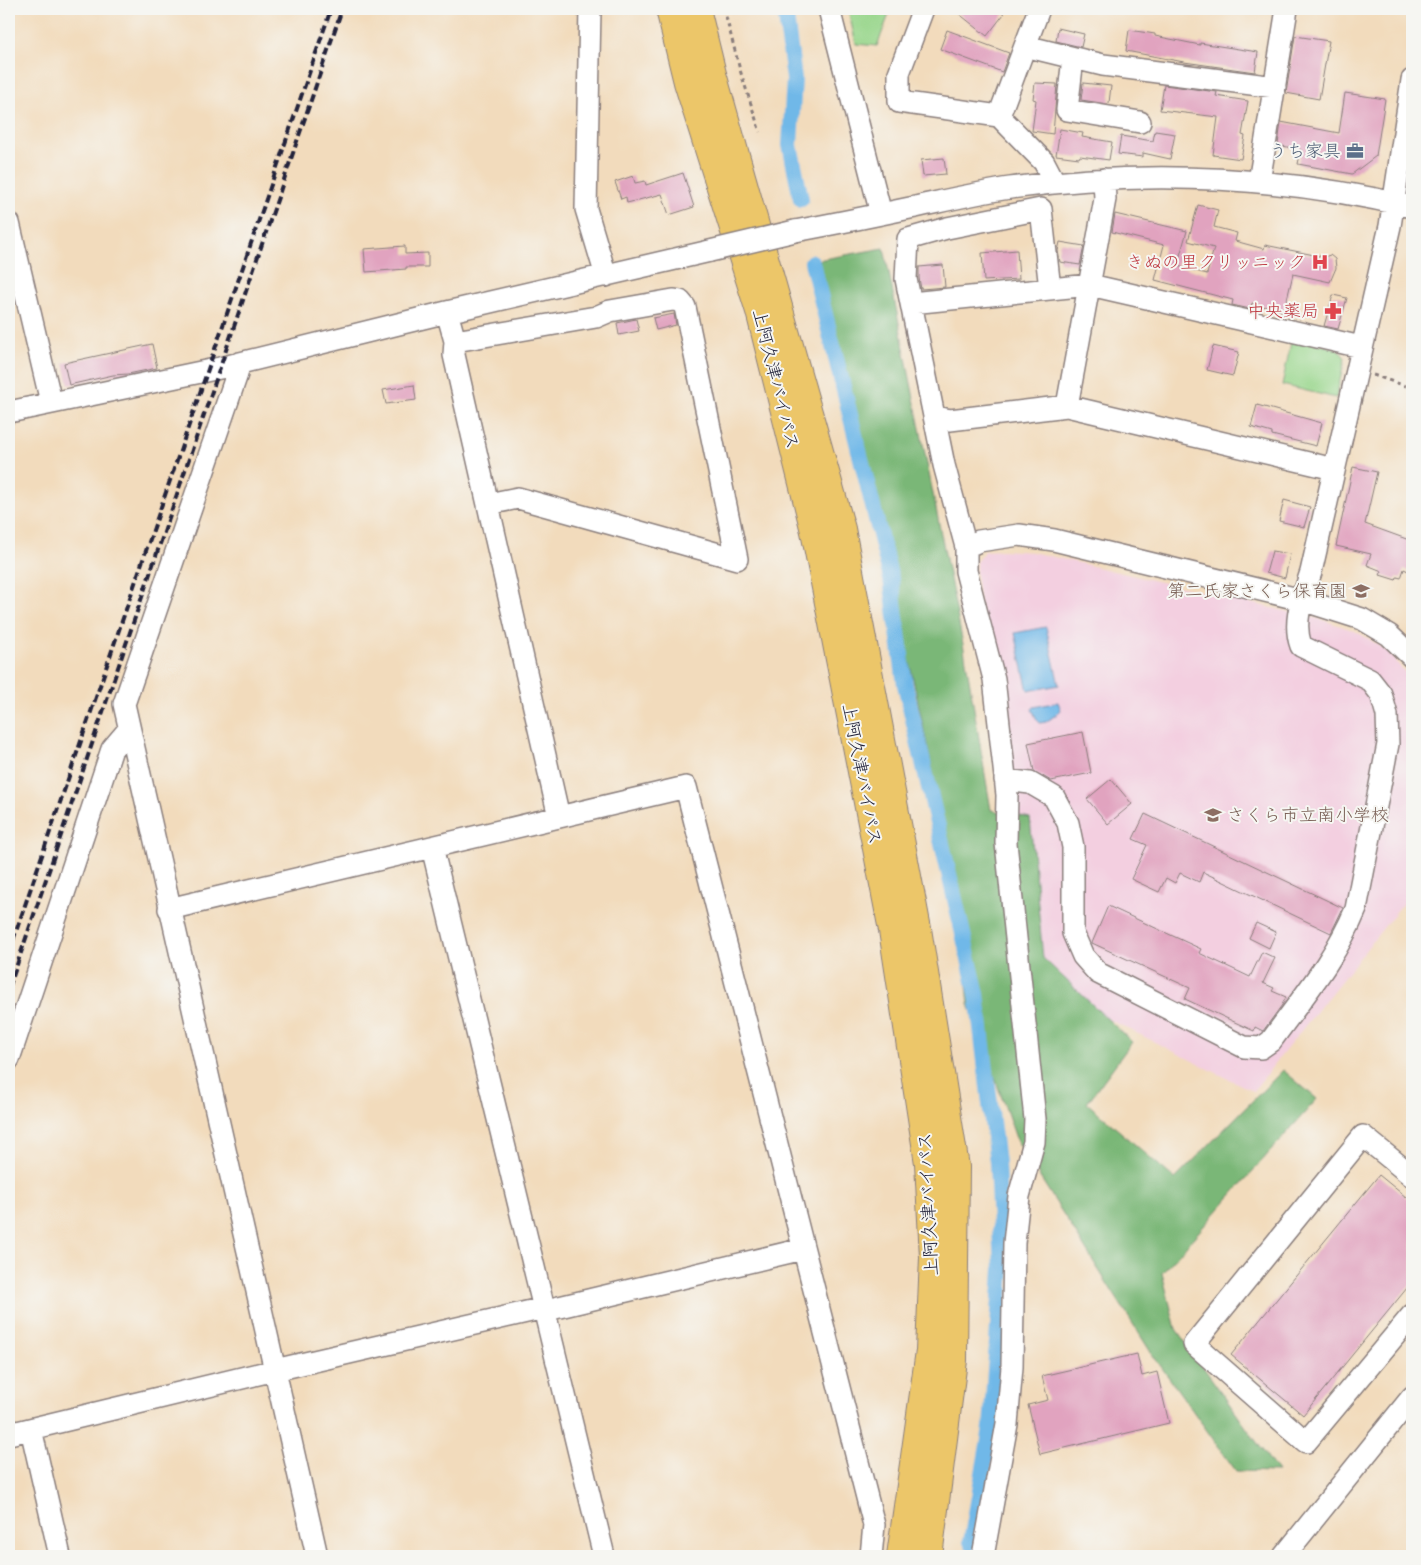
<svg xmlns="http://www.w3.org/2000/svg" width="1421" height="1565" viewBox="0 0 1421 1565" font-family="'Comic Neue','Klee One',sans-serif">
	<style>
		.built { fill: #f3cfe0 }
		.green { fill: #98d68b; stroke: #5d7c63 }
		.forest { fill: #7ab777; stroke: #4e6c59 }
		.water { fill: #70b8e8; stroke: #496d92 }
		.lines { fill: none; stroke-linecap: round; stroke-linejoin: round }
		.canal { stroke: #70b8e8; stroke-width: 16 }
		.building { fill: #e1a3bf }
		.minor-casing { stroke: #8a7e7c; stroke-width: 24 }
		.highway-casing { stroke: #8a7e7c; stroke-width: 30 }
		.path { stroke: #8a7e7c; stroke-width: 3; stroke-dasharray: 4 4; stroke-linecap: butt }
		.minor { stroke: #fff; stroke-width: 21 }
		.highway { stroke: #ecc669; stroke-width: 28 }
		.rail { stroke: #22223b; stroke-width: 4; stroke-dasharray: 8 4; stroke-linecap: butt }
		.minor-bridge-casing { stroke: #8a7e7c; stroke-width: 24; stroke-linecap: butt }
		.minor-bridge { stroke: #fff; stroke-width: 21 }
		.labels { text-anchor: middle; stroke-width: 4; stroke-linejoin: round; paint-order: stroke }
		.service-label { font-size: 18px; fill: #4e5e75; stroke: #f6f6f2; text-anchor: end }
		.health-label { font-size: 18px; fill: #be3a42; stroke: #f6f6f2; text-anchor: end }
		.street-label { font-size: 18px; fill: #22223b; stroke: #f6f6f2 }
		.education-label { font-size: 18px; fill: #785e54; stroke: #f6f6f2; text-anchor: end }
	</style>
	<rect width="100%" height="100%" fill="#f6f6f2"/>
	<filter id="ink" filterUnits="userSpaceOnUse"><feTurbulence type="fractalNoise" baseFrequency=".02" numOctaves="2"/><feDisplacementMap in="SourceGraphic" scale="10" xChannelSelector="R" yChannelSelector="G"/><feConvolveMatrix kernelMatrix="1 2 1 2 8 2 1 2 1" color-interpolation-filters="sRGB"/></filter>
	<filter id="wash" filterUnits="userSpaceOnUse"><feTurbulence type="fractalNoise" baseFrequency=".0096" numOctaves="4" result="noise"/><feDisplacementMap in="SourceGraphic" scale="20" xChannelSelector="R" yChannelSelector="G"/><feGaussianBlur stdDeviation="1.12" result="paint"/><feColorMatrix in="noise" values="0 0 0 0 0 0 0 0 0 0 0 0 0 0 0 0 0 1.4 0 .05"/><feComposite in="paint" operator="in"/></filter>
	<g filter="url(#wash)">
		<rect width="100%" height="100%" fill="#f2dbbc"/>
		<path class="built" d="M1003,550l29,2 287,67 34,11 16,9 18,12 25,30v211l-159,199 -223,-111 -54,-405v-13l9,-11z"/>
		<path class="green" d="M848,9h43l-14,37 -21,-2z
			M1292,338l46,11 7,9 -9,40 -54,-13z"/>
		<path class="forest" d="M884,248l80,401 27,161 39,8 13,140 89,84 -45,61 88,76 108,-109 34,29 -155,174 14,56 102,143 -42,-1 -84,-117 -135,-213 -48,-137 -13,-122 -92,-435 -46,-187z"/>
		<path class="water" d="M1046,627l13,58 -31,6 -13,-58z
			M1058,702l3,8c-4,5 -10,8 -15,12l-6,1 -3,-3 -5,-11 2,-2z"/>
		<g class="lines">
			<path class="canal" d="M785,9l9,70 -4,66 11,54
				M812,262l79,317 14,106 72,309 20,169 5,106 -11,159 -20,114"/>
		</g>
		<g id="blocks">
			<path class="building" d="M953,9h44l7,5 -17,22z
				M1058,28l26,6 -3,13 -25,-6z
				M947,30l62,23 -7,19 -62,-23z
				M1129,30l26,4v2l45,9v-2l58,9 -3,20 -71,-10 -58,-11z
				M1295,36l34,5 -10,58 -33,-6z
				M1035,83l22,1 -4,50 -21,-3 4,-31 -3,-1z
				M1083,83l28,3 -2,17 -1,1 -27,-4z
				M1164,85l53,7 -1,4 32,5 -6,34 3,1 -4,23 -28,-4 5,-38 -58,-7z
				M1345,93l40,6 -9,57 -24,18 -54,-10 3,-14 -23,-5 3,-23 58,11z
				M1060,129l23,4 -1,4 30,5 -3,18 -29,-4 -1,2 -23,-3z
				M1155,131l20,3 -5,25 -27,-6v4l-25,-3 3,-18 32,5z
				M944,158l2,16 -23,2 -2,-16z
				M683,173l11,34 -25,8 -7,-21 -35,9 -1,-6 -5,2 -6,-17 18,-6 2,7 10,-2 1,4z
				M1198,205l20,5 -4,17 23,6 -2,8 29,8 1,-4 59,12 6,-2 5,4 1,9 -6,14 -37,-8 -9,38 -32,-9 -2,6 -18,-4 1,-5 -78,-20 9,-35 -52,-13 3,-18 72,17 -10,35 30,8 7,-26 -26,-7z
				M1060,242l24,4 -4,19 -20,-3 -2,-11z
				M405,246v8l23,-1v14h-22v2l-40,3 -2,-23z
				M1017,250l2,29 -35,2 -2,-28z
				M943,265l2,22 -24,2 -2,-11v-11z
				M1333,295l14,3 -9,31 -14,-3z
				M674,314l2,11 -20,5 -3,-12z
				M636,319l3,12 -20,4 -2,-12z
				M152,344l5,24 -29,6 -15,1 -44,10 -5,-22z
				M1213,346l26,6 -6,24 -26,-6z
				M414,385l2,15 -30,4 -3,-14z
				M1257,405l65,18 -6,23 -44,-11v-2l-21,-6z
				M1353,467l24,5 -12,52 47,17v18l-4,12 -4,-2 -3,9 -4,-1 -1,3 -16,-5 2,-4 -15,-6 4,-11 -35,-8z
				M1284,500l26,7 -6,20 -25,-6z
				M1272,551l18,3 -5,24 -19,-5z
				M1083,732l8,41 -40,8 -17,-10 -6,-28z
				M1111,779l21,25 -24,20 -21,-25z
				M1145,814l198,94 -12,25 -128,-61 -4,10 -19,-9 -5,10 -9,-5 -7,14 -28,-13 16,-34 -14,-6z
				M1108,906l93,43 -2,4 51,24 12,-25 13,6 -12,25 11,5 -2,3 14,6 -4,8 -19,26 -8,-4 -1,4 -69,-32 5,-11 -98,-45z
				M1256,923l20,9 -7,16 -20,-10z
				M1379,1175l33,27v80l-109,133 -72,-60z
				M1137,1354l5,22 15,-4 12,51 -129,31 -12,-49 20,-5 -6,-24z"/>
		</g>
	</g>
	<g filter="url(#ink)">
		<use href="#blocks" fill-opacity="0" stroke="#8a7e7c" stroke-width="1"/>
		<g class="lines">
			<g class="minor-casing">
				<path id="minor" d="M590,9l-4,200 20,67
					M829,9l52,205
					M923,9l-24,64v29l100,14 45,46 11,21
					M1039,9l-14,37 78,19 172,22
					M1073,58l-6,52 73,12
					M999,116l26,-70
					M1259,182l28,-173
					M9,223l42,179
					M795,231c38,-7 77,-15 115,-23 33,-7 66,-15 100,-20 134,-18 271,-12 402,19
					M911,303l179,-18 271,62
					M447,312l8,29 -1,14 105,462
					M455,341l141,-24 14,-6 63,-11 7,1 5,6 52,252 -219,-61 -30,6
					M239,363l-2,11 -113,330 193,852
					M1067,406l38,-207 -1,-20
					M9,412l211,-44 227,-56 263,-61
					M936,417l14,3 117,-14 267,63
					M966,547l-22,-82 -38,-186 2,-40 39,-11 94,-19 9,80
					M1005,780l25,3 24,14 14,26 5,24v86l10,23 15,17 146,74 17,1 10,-7c31,-43 65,-83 85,-132l32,-165 -1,-29 -6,-21 -11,-14 -69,-34c-9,-25 2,-49 10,-74l79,-346 22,-146
					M432,847l172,709
					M169,909l517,-122 188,738 -3,31
					M9,1059l103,-310 17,-20
					M1412,1176l-49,-40 -169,208 112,98 106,-127
					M31,1429l29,127
					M9,1434l266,-64 269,-62h11l248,-59
					M983,1556l24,-132 5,-57 2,-124 5,-47 15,-54 1,-23 -29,-276 1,-48 -13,-116 -28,-108v-24l13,-6 40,-6 35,5 248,60 60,19 27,16 23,22
					M1284,1556l128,-159"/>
			</g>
			<g class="highway-casing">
				<path id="highway" d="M670,9l18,73 72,229 55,220 78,399 36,233 5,94 -4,94 -29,205
					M696,9l16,65 129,455 76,400 38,238 -2,193 -25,196"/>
			</g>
			<path class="path" d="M724,9l16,61 20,62
				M1373,375l33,11"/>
			<use href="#minor" class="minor"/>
			<use href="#highway" class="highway"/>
			<path class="rail" d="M9,952l322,-943
				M9,988l333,-979"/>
			<g class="minor-bridge-casing">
				<path id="minor-bridge" d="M710,251l85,-20"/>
			</g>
			<use href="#minor-bridge" class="minor-bridge"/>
		</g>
	</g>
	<defs>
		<g id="office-bare" transform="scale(1.35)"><path d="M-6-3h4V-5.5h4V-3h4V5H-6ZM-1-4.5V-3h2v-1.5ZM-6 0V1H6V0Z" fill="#5c6f8a" stroke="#f6f6f2" stroke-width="2.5" paint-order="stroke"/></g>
		<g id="hospital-bare" transform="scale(1.35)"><path d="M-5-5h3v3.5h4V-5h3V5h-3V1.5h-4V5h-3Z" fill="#e0444e" stroke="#f6f6f2" stroke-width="2.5" paint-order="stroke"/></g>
		<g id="pharmacy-bare" transform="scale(1.35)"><path d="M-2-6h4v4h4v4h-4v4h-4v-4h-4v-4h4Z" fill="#e0444e" stroke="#f6f6f2" stroke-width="2.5" paint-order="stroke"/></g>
		<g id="school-bare" transform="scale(1.35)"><path d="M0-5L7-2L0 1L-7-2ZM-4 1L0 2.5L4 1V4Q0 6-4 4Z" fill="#8d6e63" stroke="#f6f6f2" stroke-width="2.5" paint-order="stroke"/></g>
	</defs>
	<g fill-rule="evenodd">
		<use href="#office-bare" x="1355" y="151"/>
		<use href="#hospital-bare" x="1320" y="262"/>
		<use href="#pharmacy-bare" x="1333" y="311"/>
		<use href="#school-bare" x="1361" y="591"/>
		<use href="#school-bare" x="1213" y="815"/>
	</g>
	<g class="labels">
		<g class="service-label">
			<text x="1341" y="157">うち家具</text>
		</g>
		<g class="health-label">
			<text x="1306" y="268">きぬの里クリッニック</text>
			<text x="1319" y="317">中央薬局</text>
		</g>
		<g class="street-label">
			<text transform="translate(776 379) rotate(76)" y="6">上阿久津バイパス</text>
			<text transform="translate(862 774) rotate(79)" y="6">上阿久津バイパス</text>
			<text transform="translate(928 1204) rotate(-93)" y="6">上阿久津バイパス</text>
		</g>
		<g class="education-label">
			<text x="1347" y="597">第二氏家さくら保育園</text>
			<text x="1227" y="821" text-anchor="start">さくら市立南小学校</text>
		</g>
	</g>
	<rect width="1421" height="1565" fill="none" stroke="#f6f6f2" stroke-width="30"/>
</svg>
